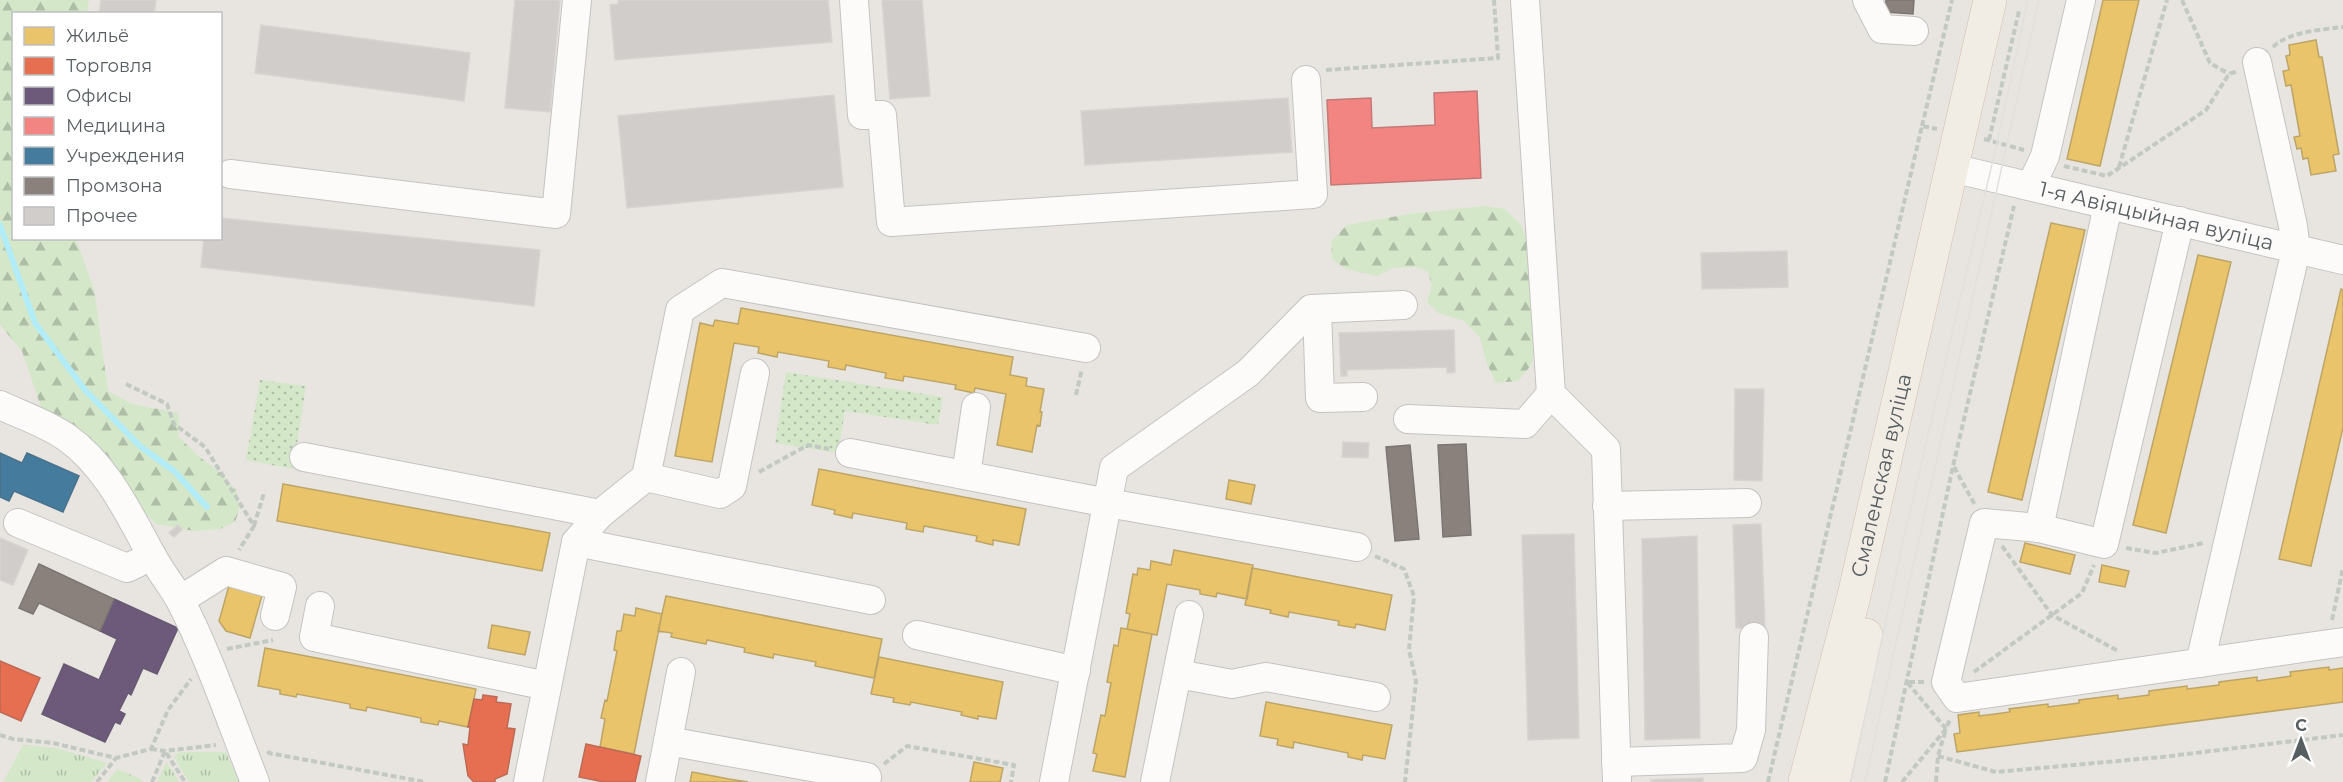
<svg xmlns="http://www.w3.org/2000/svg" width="2343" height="782" viewBox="0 0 2343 782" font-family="Montserrat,sans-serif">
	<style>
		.grass { fill: url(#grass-tufts) }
		.forest { fill: url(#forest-firs) }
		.park { fill: url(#park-dots) }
		.homes { fill: #e9c46a; stroke: #bda567; stroke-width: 1.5 }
		.shops { fill: #e76f51; stroke: #bc6a56; stroke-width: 1.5 }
		.offices { fill: #6d597a; stroke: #665a72; stroke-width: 1.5 }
		.health { fill: #f28482; stroke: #c47978; stroke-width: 1.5 }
		.public { fill: #457b9d; stroke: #4a728b; stroke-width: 1.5 }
		.industry { fill: #8a817c; stroke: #7b7674; stroke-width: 1.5 }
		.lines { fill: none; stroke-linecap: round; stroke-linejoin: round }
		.stream { stroke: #b2ecf6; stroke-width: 6 }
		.building { fill: #d0cdcb; stroke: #d8d3d0; stroke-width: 1.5 }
		.minor-casing { stroke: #c3c4c2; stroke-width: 30 }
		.major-casing { stroke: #d3bdac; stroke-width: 34 }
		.path { stroke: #c1c9c2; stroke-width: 4; stroke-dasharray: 6 3; stroke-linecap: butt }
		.minor { stroke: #fcfbfa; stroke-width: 28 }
		.major { stroke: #f1ece4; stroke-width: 33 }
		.tram { stroke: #e0e0df; stroke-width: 1.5 }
		.labels { text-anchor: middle; stroke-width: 6; stroke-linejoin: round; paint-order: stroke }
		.street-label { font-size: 21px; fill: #575e61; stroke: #fff }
	</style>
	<defs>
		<pattern id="grass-tufts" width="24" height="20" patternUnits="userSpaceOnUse" patternTransform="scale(1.5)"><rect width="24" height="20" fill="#d4e7c9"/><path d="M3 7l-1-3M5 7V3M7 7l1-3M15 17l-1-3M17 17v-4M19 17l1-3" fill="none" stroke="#afbea7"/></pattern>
		<pattern id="forest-firs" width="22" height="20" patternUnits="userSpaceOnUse" patternTransform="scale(1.5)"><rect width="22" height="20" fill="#d4e7c9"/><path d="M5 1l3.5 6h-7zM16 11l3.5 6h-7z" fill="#afbea7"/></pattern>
		<pattern id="park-dots" width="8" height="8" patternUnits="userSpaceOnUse" patternTransform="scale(1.5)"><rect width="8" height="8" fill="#d4e7c9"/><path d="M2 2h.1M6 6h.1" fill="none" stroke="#afbea7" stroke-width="1.8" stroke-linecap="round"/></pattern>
	</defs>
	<rect width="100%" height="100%" fill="#e8e5e0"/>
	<path class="grass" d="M23,745l33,3 51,15 -16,19h-88z
		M179,752h47l13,30h-50l-15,-25z
		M166,762l14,20h-23z
		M117,769l24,10 2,3h-36z"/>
	<path class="forest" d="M0,0h89l-2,13 -73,1v224l62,1 18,50 14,102 24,13 47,9 -1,23 18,18 26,20 14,16 4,16 -5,16 -15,7 -26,2 -38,-7 -114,-114 -20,-59 -22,-26z
		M1484,206l21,3 16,16 11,29 4,75 -4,35 -14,17 -22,2 -9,-19 -7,-26 -16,-17 -26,-8 -11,-11 5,-17 -4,-13 -11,-5 -24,1 -16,8 -31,-7 -14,-10 -1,-18 16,-16 62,-11z"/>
	<path class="park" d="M786,372l157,25 -5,28 -93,-14 -7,42 -63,-10z
		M260,380l46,6 -13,83 -47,-9z"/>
	<path class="homes" d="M2103,0h36l-39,166 -33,-7z
		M2316,40l3,17h3l17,97 -6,1 3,16 -25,4 -3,-17 -5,1 -2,-11 -4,1 -3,-12 6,-1 -9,-51 -5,1 -3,-15 6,-1 -3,-14 4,-1 -1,-10z
		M2051,223l34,7 -63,270 -34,-8z
		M2198,255l33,7 -65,271 -33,-8z
		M2341,289l2,1v138l-32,138 -32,-7z
		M741,308l272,49 -3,18 17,3 -1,8 18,3 -4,23h2l-2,14 -3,-1 -5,27 -35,-7 9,-51 -31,-6 -1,5 -19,-4 1,-4 -52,-9 -1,5 -18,-3 1,-5 -40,-8 -1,5 -17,-3 1,-6 -51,-9 -1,5 -19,-4 1,-6 -25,-4 -22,119 -37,-6 25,-133 13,3 2,-6 23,4z
		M819,469l207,40 -7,36 -26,-5v5l-17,-4 1,-5 -53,-10 -1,6 -17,-3 1,-6 -54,-10 -1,5 -18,-4 1,-4 -23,-5z
		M1229,480l26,5 -4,19 -25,-5z
		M283,484l267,49 -8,38 -265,-50z
		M2025,543l50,12 -5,19 -50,-12z
		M1174,550l79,15 -6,34 -30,-6 -1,4 -16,-3v-4l-33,-6 -10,51 -30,-6 3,-15 -4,-1 7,-39 4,1 1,-7 12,2 1,-9 20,4z
		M2102,565l27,6 -4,16 -26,-5z
		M1252,568l140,27 -7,35 -29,-6 -1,4 -17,-3 1,-4 -50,-9 -1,5 -18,-4 1,-3 -26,-5z
		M230,582l33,10 -13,46 -24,-7 -7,-10z
		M666,596l216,43 -8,39 -59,-12 1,-4 -42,-8 -1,4 -29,-6 1,-4 -38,-8 -1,4 -35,-7 1,-4 -14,-2z
		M636,608l26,6 -28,140 -34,-7 5,-28 -4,-1 4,-18 2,1 10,-50 -3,-1 3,-19h4l3,-17 11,2z
		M492,625l38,7 -5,23 -37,-7z
		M1121,628l31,6 -27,143 -32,-6 4,-17 -4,-1 8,-38 4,1 6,-33 -4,-1 7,-37 4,1z
		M265,648l211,41 -8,38 -29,-6 -1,4 -17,-3v-4l-54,-11 -1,4 -16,-3v-4l-53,-10 -1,3 -16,-3v-4l-22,-4z
		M879,657l124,25 -7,37 -18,-3v3l-17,-4 1,-3 -51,-10 -1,3 -17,-3 1,-4 -23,-4z
		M2329,667v3l14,-2v34l-386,50 -3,-18 6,-1 -2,-18 21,-3v4l16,-2 15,-2 -1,-3 39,-5v3l31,-4v-3l39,-5v4l31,-4v-4l38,-5v3l32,-4v-3l38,-5v4l34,-5 -1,-4z
		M1266,702l126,23 -7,34 -22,-4 -1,5 -14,-3v-4l-54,-11 -1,6 -16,-3 1,-6 -18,-3z
		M974,762l29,6 -3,14h-30z
		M692,772l37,7 19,3h-58z"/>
	<path class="shops" d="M0,661l40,17 -19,43 -21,-9z
		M483,695l14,2 -1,5 15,2 -4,24 8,1 -8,45 -12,5v3h-21l-6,-6 -5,-32 5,1 2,-18h-2l6,-28 8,1z
		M586,744l55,12 -6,26h-31l-25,-5z"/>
	<path class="offices" d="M114,599l64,29 -21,46 -14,-6 -12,27 -3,-2 -9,18 6,3 -5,10 -5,-2 -10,20 -63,-28 22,-50 35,16 18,-41 -17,-8z"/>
	<path class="health" d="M1477,91l4,87 -150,7 -4,-85 44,-2 1,30 63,-3 -1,-32z"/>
	<path class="public" d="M0,453l22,10 5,-10 52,23 -16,36 -49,-21 -5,10 -9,-4z"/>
	<path class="industry" d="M1886,0h28l-1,14 -28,-2z
		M1466,444l5,91 -28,2 -5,-92z
		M1410,445l9,94 -24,2 -9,-94z
		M39,564l75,35 -14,32 -61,-28 -6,11 -14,-6z"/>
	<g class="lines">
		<path class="stream" d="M0,225l35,98 50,67 56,57 33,24 33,36"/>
	</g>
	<path class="building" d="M101,0h55l-2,14h-55z
		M515,0h45l-10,112 -45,-4z
		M618,0h210l4,42 -217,18 -5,-55 8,-1z
		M882,0h40l8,96 -40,3z
		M261,25l209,28 -6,48 -209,-28z
		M834,95l9,92 -216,21 -9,-92z
		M1288,98l4,54 -207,13 -4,-54z
		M220,218l320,32 -6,56 -333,-39 3,-29h16z
		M1787,251l1,36 -86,2 -1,-36z
		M1454,330l1,42 -8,1v-6l-100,3v6h-6l-2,-43z
		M1735,389h29l-2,92 -28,-1z
		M1343,442l26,1 -1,15 -26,-1z
		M1761,524l4,103 -29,1 -3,-103z
		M178,525l4,5 -8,7 -5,-4z
		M1574,534l5,204 -51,2 -6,-205z
		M1697,536l3,202 -55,2 -3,-201z
		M0,538l28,12 -15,35 -13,-5z
		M1703,778v4h-52v-2z"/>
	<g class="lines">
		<g class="minor-casing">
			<g id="minor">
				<path d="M854,0l8,115h20l9,107 422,-28 -7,-114"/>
				<path d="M1525,0l26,394 55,55 11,333"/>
				<path d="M1867,0l15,29 32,2"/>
				<path id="s1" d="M1952,168l391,92"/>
				<path d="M230,174l326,40 21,-214"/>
				<path d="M2031,186l14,-30 36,-156"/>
				<path d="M2108,205l-69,323 65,16 76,-323"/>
				<path d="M1317,309l3,89 43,-1"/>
				<path d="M0,405c21,10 46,18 66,32 40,28 62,75 85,117 8,16 20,30 29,46 30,58 51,122 75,182"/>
				<path d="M1408,419l117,5 26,-30"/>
				<path d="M850,453l258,50 249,44"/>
				<path d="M304,457l296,57"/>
				<path d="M966,475l10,-68"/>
				<path d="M646,477l74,17 12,-8 23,-113"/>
				<path d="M1607,506l140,-3"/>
				<path d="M18,523l109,45 25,-12"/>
				<path d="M2039,528l-55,-5 -38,159 11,16 386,-56"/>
				<path d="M576,542l295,58"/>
				<path d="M180,600l46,-29 56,16 -7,29"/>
				<path d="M320,606l-6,31 233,49"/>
				<path d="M917,635l159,36"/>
				<path d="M2200,663l96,-413 -3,-24 -36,-164"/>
				<path d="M1178,674l54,10 34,-7 110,20"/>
				<path d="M668,741l13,-69"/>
				<path d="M1616,762l127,-4 8,-28 3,-93"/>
				<path d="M528,782l48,-240 24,-28 46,-37 34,-167 42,-27 364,65"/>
				<path d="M660,782l8,-41 199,36"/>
				<path d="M1054,782l60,-314 134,-95 63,-64 92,-4"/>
				<path d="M1155,782l34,-167"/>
			</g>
		</g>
		<g class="major-casing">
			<g id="major">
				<path id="s2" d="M1805,782l48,-182 137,-600"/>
				<path d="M1833,782l33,-147"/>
			</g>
		</g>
		<path class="path" d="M2182,0l28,63 19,11
			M2273,47c17,-16 48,-17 70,-20
			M1326,70l172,-12 -4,-58
			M1922,126l30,-126
			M1984,139l40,11
			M1989,140l30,-129
			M2064,166l43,10 99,-66 23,-36 9,-3
			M2119,167l48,-167
			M126,384l41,20 7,20 31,23 49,79 -15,24
			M1076,395l6,-26
			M1954,467l21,38
			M759,472l49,-27 21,4
			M254,526l10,-33
			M2002,546l50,69 66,36
			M2126,548l30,5 48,-10
			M1375,556l29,13 10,27 -5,54 7,31 -11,101
			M2332,620l11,-52
			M227,649l46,-9
			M1974,672l108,-79 12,-28
			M1924,682h-17l39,47 -8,27 -2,26
			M0,735l13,4 40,4 63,15 35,-9 17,-39 23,-31
			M151,749l14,2 51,-6
			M268,751l1,2 156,29
			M1938,756l58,16 166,-15 181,-22
			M884,764l23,-18 107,19 -3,17
			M97,782l19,-24
			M152,782l13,-31 20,31
			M1768,782l154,-656 15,3
			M1885,782l68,-316 61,-260
			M1902,782l44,-53 4,-10"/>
		<use href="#minor" class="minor"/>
		<use href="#major" class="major"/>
		<path class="tram" d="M1851,782l53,-245 93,-394 31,-143
			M1865,782l174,-782"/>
	</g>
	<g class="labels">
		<g class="street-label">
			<text dy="7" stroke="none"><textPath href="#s1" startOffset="210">1-я Авіяцыйная вуліца</textPath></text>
			<text dy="7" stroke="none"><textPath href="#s2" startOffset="316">Смаленская вуліца</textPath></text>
		</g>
	</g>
	<rect x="12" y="12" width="210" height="228" fill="#ffffff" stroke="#bcbfc0" stroke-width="1.5"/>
	<rect x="24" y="27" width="30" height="18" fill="#e9c46a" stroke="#bcbfc0" stroke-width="1.5"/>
	<text x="66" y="42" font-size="18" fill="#575e61">Жильё</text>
	<rect x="24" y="57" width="30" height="18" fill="#e76f51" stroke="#bcbfc0" stroke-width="1.5"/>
	<text x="66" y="72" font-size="18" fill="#575e61">Торговля</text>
	<rect x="24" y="87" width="30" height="18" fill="#6d597a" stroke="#bcbfc0" stroke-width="1.5"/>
	<text x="66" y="102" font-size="18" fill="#575e61">Офисы</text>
	<rect x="24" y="117" width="30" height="18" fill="#f28482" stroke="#bcbfc0" stroke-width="1.5"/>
	<text x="66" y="132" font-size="18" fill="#575e61">Медицина</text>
	<rect x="24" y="147" width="30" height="18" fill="#457b9d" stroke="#bcbfc0" stroke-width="1.5"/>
	<text x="66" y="162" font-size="18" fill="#575e61">Учреждения</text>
	<rect x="24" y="177" width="30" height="18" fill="#8a817c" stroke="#bcbfc0" stroke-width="1.5"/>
	<text x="66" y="192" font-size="18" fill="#575e61">Промзона</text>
	<rect x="24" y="207" width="30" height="18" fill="#d0cdcb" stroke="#bcbfc0" stroke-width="1.5"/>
	<text x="66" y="222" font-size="18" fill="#575e61">Прочее</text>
	<g transform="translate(2301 740)" stroke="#ffffff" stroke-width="4.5" paint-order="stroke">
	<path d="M0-4.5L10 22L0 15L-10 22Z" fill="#575e61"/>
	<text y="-9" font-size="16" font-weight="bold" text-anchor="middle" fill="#575e61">С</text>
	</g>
</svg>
